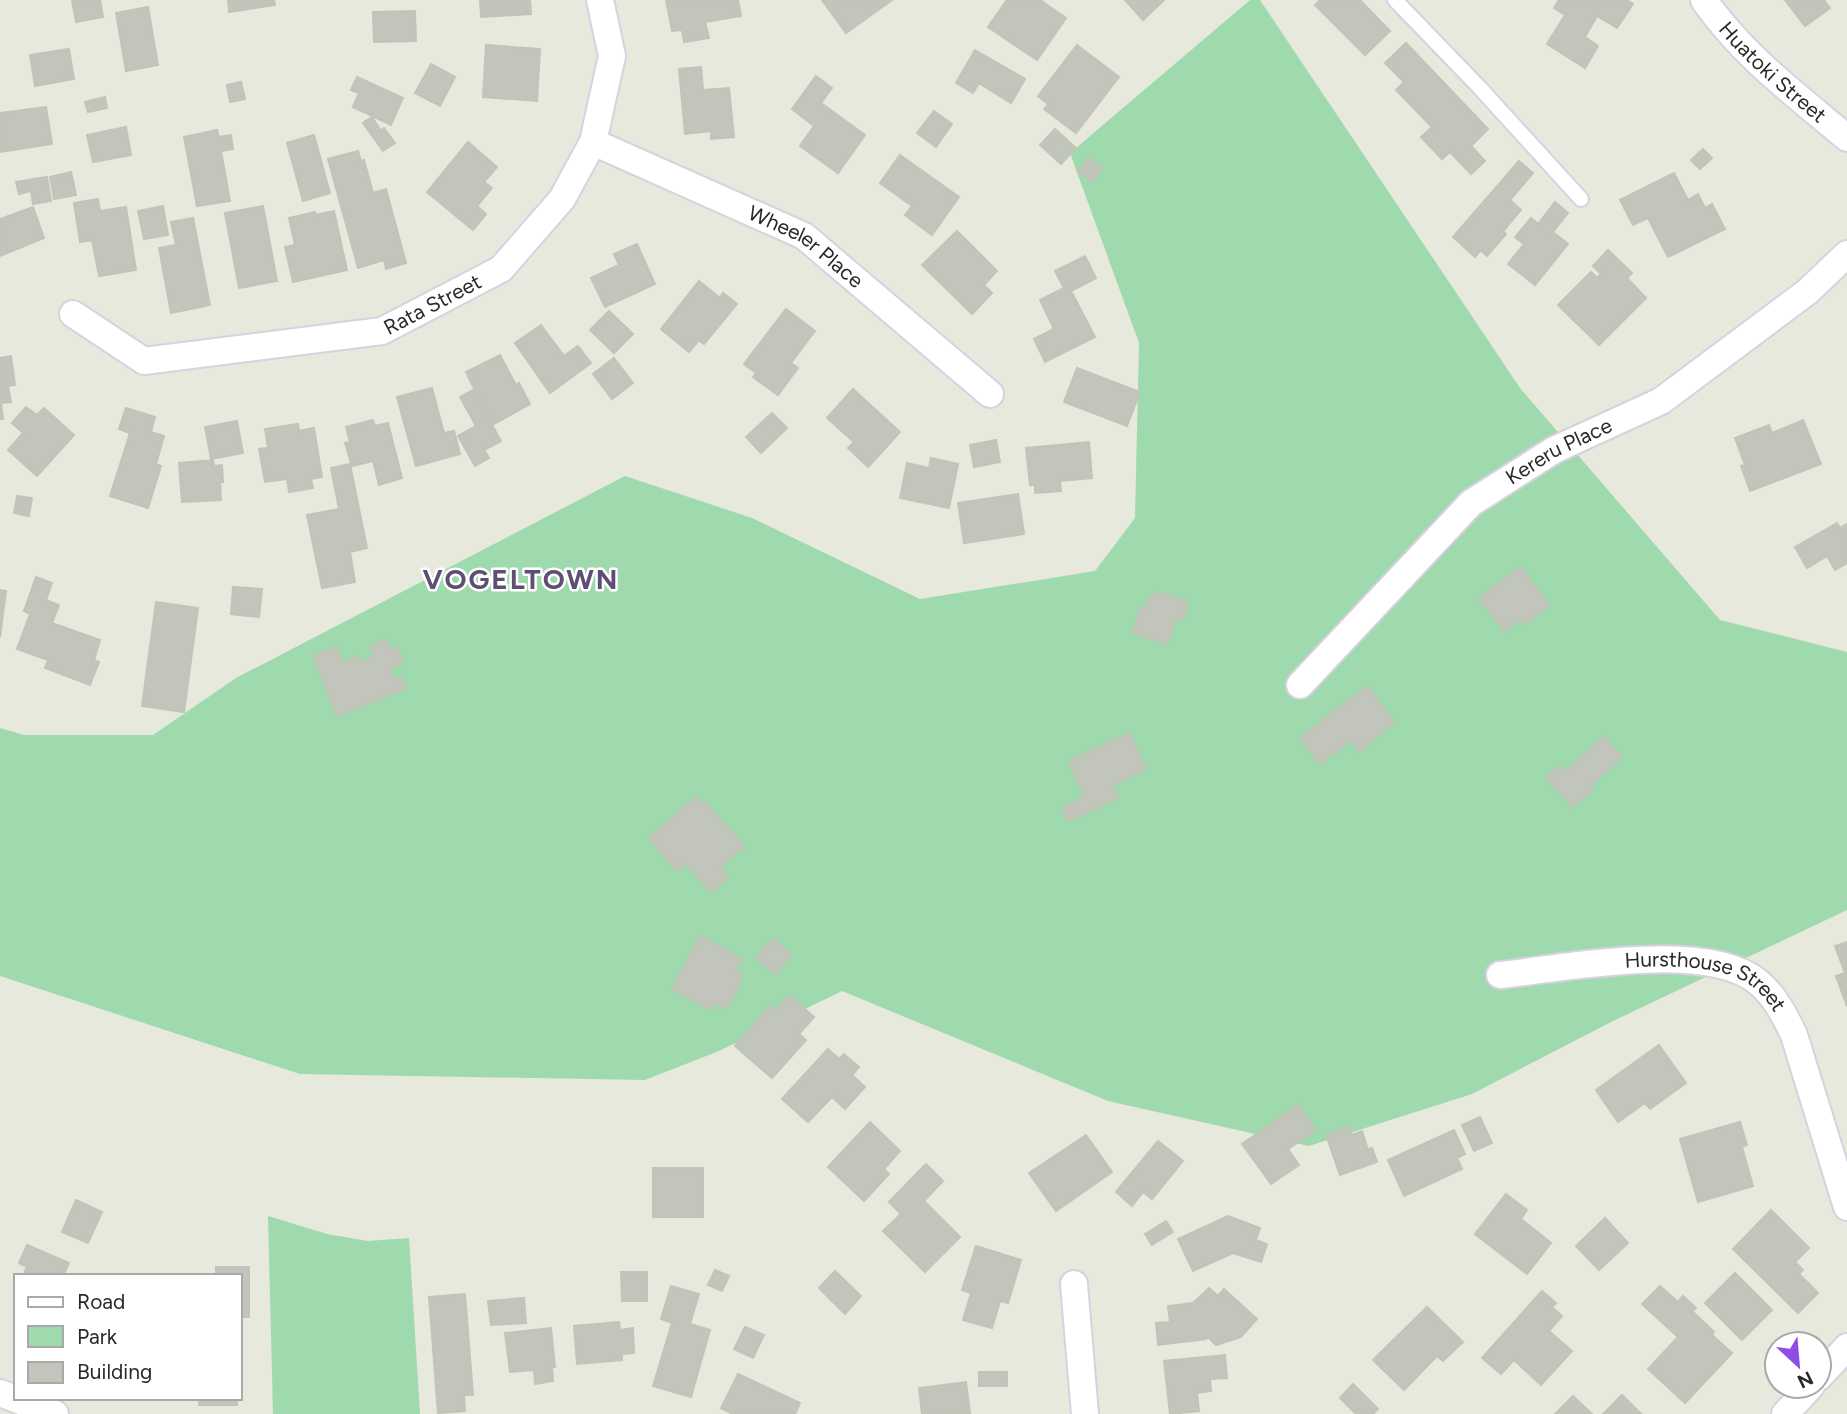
<svg xmlns="http://www.w3.org/2000/svg" width="1847" height="1414" viewBox="0 0 1847 1414" font-family="Figtree,sans-serif">
	<style>
		.green { fill: #9edaae }
		.building { fill: #c2c5bb; stroke: #c1c4b6; stroke-width: 2 }
		.lines { fill: none; stroke-linecap: round; stroke-linejoin: round }
		.service-casing { stroke: #d7d1e0; stroke-width: 18 }
		.minor-casing { stroke: #d7d1e0; stroke-width: 30 }
		.service { stroke: #fff; stroke-width: 14 }
		.minor { stroke: #fff; stroke-width: 26 }
		.labels { text-anchor: middle; stroke-width: 5; stroke-linejoin: round; paint-order: stroke }
		.street-label { font-size: 21px; fill: #292929; stroke: #fff }
		.district-label { font-size: 28px; font-weight: bold; letter-spacing: 2px; fill: #5e4e74; stroke: #fff }
	</style>
	<rect width="100%" height="100%" fill="#e7e9dc"/>
	<path class="green" d="M1250,0h10l260,388 200,232 127,32v258l-234,111 -141,73 -163,52 -201,-45 -266,-110 -123,60 -74,29 -345,-6 -300,-98v-248l24,7h129l83,-57 389,-202 127,42 168,81 175,-28 40,-53 4,-175 -69,-190z
		M268,1216l59,18 41,7 41,-3 11,176h-147z"/>
	<path class="building" d="M72,0h28l3,17 -27,5z
		M228,0h46l1,5 -46,7z
		M480,0h50l1,14 -50,3z
		M666,0h72l3,16 -36,6 4,16 -25,4 -2,-12 -10,1z
		M822,0h70l-46,33z
		M1007,0h33l26,18 -29,42 -49,-33z
		M1125,0h39l-21,20z
		M1320,0h40l30,31 -25,24 -50,-50z
		M1559,0h68l6,4 -16,24 -20,-12 -12,21 13,9 -13,22 -38,-24 18,-29 -11,-7z
		M1785,0h39l6,8 -25,18z
		M148,7l10,58 -32,6 -10,-58z
		M415,11l1,30 -42,1 -1,-30z
		M1406,43l82,86 -17,17 14,15 -14,13 -21,-22 -8,7 -21,-22 11,-10 -36,-37 8,-8 -19,-19z
		M486,45l54,4 -3,52 -54,-4z
		M1077,45l42,32 -43,56 -32,-24 4,-5 -10,-8z
		M69,49l5,30 -39,7 -5,-31z
		M975,50l50,29 -14,24 -32,-20 -6,10 -17,-10z
		M431,64l24,13 -15,29 -25,-13z
		M701,67l2,23 26,-2 5,49 -23,2v-8l-26,3 -6,-65z
		M816,76l16,12 -11,15 44,32 -27,38 -38,-27 14,-20 -22,-17z
		M357,77l46,21 -12,27 -38,-18 6,-14 -8,-3z
		M241,82l4,17 -15,3 -3,-17z
		M105,97l2,11 -19,4 -3,-10z
		M46,107l6,37 -52,8v-39z
		M934,111l18,13 -16,23 -19,-14z
		M372,117l9,14 3,-3 11,15 -12,8 -20,-28z
		M126,127l5,28 -38,7 -6,-27z
		M1055,129l21,19 -15,16 -21,-19z
		M217,130l2,7 12,-2 2,14 -12,2 9,50 -33,5 -13,-69z
		M314,135l16,58 -27,8 -16,-58z
		M468,142l29,25 -13,15 8,6 -15,18 9,8 -13,16 -46,-38z
		M1703,149l9,9 -12,11 -9,-9z
		M358,151l3,10 3,-1 9,33 13,-4 20,74 -20,6 -2,-9 -26,8 -30,-109z
		M900,155l59,42 -27,38 -27,-20 7,-9 -32,-23z
		M1089,158l13,11 -10,13 -14,-11z
		M1519,161l14,12 -23,27 11,10 -18,21 3,3 -19,22 -6,-6 -6,7 -22,-20z
		M71,172l5,23 -22,4 -4,-22z
		M1674,173l14,27 10,-6 7,14 7,-4 13,25 -57,28 -20,-39 -15,7 -13,-25z
		M47,177l4,24 -18,3 -2,-13 -12,3 -3,-12z
		M98,199l2,12 26,-4 10,63 -37,6 -7,-36 -12,2 -6,-39z
		M1555,202l13,11 -15,19 15,12 -33,41 -27,-21 16,-20 -9,-7 16,-19 7,6z
		M163,206l5,29 -24,4 -6,-28z
		M263,206l14,75 -38,7 -14,-75z
		M33,207l11,31 -44,18v-37z
		M334,211l13,59 -54,12 -8,-35 10,-2 -6,-27 26,-6 1,3z
		M193,218l17,87 -39,8 -12,-65 17,-3 -5,-23z
		M957,231l40,40 -13,14 8,8 -20,21 -50,-49z
		M637,244l18,40 -50,23 -14,-29 28,-13 -5,-11z
		M1608,250l24,23 -5,5 19,20 -47,47 -41,-40 33,-33 6,6 4,-4 -8,-8z
		M1085,256l11,22 -25,13 24,46 -50,25 -11,-23 20,-10 -14,-29 24,-12 -9,-17z
		M699,281l21,17 3,-5 14,11 -33,40 -5,-4 -10,12 -28,-23z
		M786,309l29,22 -24,32 7,5 -20,27 -25,-18 3,-4 -12,-9z
		M609,311l24,23 -19,19 -24,-23z
		M541,325l23,31 14,-10 13,17 -41,30 -35,-50z
		M500,355l16,30 3,-2 11,21 -38,21 -26,-53z
		M11,356l4,29 -7,1 3,16 -10,1 2,16h-3v-61z
		M614,358l19,25 -21,16 -19,-25z
		M1077,368l63,24 -13,34 -63,-24z
		M432,388l12,45 10,-2 6,23 -44,12 -19,-69z
		M853,389l47,43 -32,35 -20,-19 6,-6 -27,-24z
		M473,390l28,51 -17,9 5,8 -14,8 -17,-30 18,-10 -16,-29z
		M26,407l11,8 7,-7 30,27 -37,41 -29,-26 15,-17 -11,-10z
		M126,408l29,9 -4,15 13,4 -8,28 5,2 -13,42 -38,-12 20,-63 -11,-4z
		M772,413l15,15 -26,25 -15,-16z
		M373,420l2,6 13,-3 14,55 -23,7 -6,-24 -21,5 -7,-23 5,-1 -4,-15z
		M1803,420l18,44 -71,27 -9,-25 4,-1 -10,-27 34,-13 3,8z
		M237,421l6,32 -32,6 -6,-32z
		M298,424l1,7 15,-3 8,49 -11,2 2,9 -24,4 -2,-13 -22,3 -6,-33 9,-1 -3,-19z
		M996,440l4,22 -26,5 -4,-22z
		M1089,442l3,36 -32,3 1,10 -26,2v-8h-5l-4,-37z
		M931,458l27,6 -9,44 -49,-10 7,-35 22,5z
		M213,460l1,6 8,-1 1,17h-3l1,18 -39,2 -3,-39z
		M350,464l17,84 -17,4 5,30 -33,6 -15,-73 32,-6 -8,-41z
		M1018,494l6,40 -60,9 -6,-40z
		M17,496l15,2 -3,18 -15,-3z
		M1837,523l3,5 7,-4v39l-12,7 -8,-14 -20,12 -12,-21z
		M1521,567l28,38 -25,19 -4,-5 -16,12 -25,-33z
		M36,577l16,6 -6,17 13,5 -7,18 48,17 -6,20 5,2 -9,23 -45,-17 3,-8 -31,-11 13,-35 -6,-3z
		M233,587l29,2 -3,28 -28,-3z
		M0,590l6,1 -6,46z
		M1155,592l33,10 -5,18 -8,-3 -7,27 -35,-11 7,-25 5,1 4,-13 4,1z
		M156,602l42,6 -14,104 -42,-6z
		M386,640l4,10 7,-3 6,16 -13,5 5,12 6,-3 5,11 -69,28 -24,-60 23,-9 7,16 15,-7 3,7 13,-6 -4,-11z
		M1367,686l27,36 -35,30 -9,-12 -30,24 -20,-26z
		M1129,733l17,36 -34,16 6,13 -50,23 -6,-13 23,-11 -16,-36z
		M1604,737l18,20 -32,29 3,4 -21,17 -26,-30 13,-11 6,6z
		M696,797l6,8 3,-3 39,45 -24,20 8,10 -17,15 -25,-29 -9,8 -28,-33z
		M700,936l42,23 -7,12 7,4 -4,8 2,1 -13,24 -12,-6 -4,8 -39,-21z
		M773,939l18,16 -16,19 -19,-17z
		M1847,942v64l-11,-30 9,-3 -10,-27z
		M789,995l25,22 -15,17 7,6 -34,38 -37,-32 35,-40 6,5z
		M1659,1045l27,38 -36,26 -5,-6 -27,19 -22,-32z
		M828,1049l11,10 5,-5 15,13 -7,8 13,12 -20,22 -13,-12 -24,25 -26,-23z
		M1298,1105l18,25 -28,19 11,16 -28,19 -29,-40z
		M1480,1117l12,26 -18,8 -12,-26z
		M870,1122l30,29 -16,18 5,5 -25,27 -36,-34z
		M1740,1122l7,23 -5,2 11,39 -55,16 -18,-63z
		M1349,1126l3,9 10,-4 6,19 4,-2 5,14 -37,13 -14,-40z
		M1454,1130l11,24 -8,4 5,11 -58,27 -16,-36z
		M1086,1135l26,37 -56,39 -27,-38z
		M1158,1141l25,20 -31,38 -9,-7 -11,14 -16,-14z
		M926,1164l17,17 -19,20 36,36 -35,35 -42,-41 18,-17 -12,-12z
		M653,1168h50v49h-50z
		M1506,1194l21,16 -6,9 30,24 -24,31 -52,-40z
		M76,1200l26,12 -14,31 -26,-11z
		M1771,1210l38,38 -14,14 8,8 -4,4 19,19 -20,20 -65,-64z
		M1228,1216l32,12 -4,12 11,4 -6,18 -28,-9 -40,18 -15,-32z
		M1605,1218l23,25 -29,27 -23,-24z
		M1166,1221l7,11 -21,13 -7,-11z
		M27,1245l42,18 -6,13h-40l4,-9 -8,-4z
		M976,1246l45,14 -13,43 -8,-2 -8,27 -29,-8 8,-27 -9,-3z
		M216,1267h33v50h-9v-41h-24z
		M715,1270l14,6 -7,15 -14,-6z
		M835,1271l26,25 -16,18 -26,-26z
		M621,1272h26v29h-25z
		M1735,1273l37,37 -30,30 -37,-37z
		M671,1286l28,8 -9,30 20,6 -19,67 -38,-11 19,-63 -11,-4z
		M1660,1286l18,16 5,-6 13,12 -4,3 22,21 -2,3 20,18 -47,50 -37,-34 30,-32 -36,-33z
		M1209,1288l9,8 6,-7 33,30 -16,18 -25,8 -8,-8 -2,2 -48,6 -2,-22 14,-1 -2,-16 25,-3z
		M1542,1291l14,12 -4,4 10,9 -13,15 23,20 -31,34 -27,-25 -13,14 -19,-16z
		M465,1294l8,101h-9l1,16 -27,2 -9,-116z
		M524,1298l2,25 -35,2 -3,-24z
		M1427,1307l36,35 -20,19 -6,-5 -33,34 -31,-30z
		M619,1322l1,8 13,-2 1,25 -12,1v6l-45,4 -3,-38z
		M745,1327l19,8 -11,23 -19,-9z
		M551,1328l4,39h-3l1,14 -18,3 -1,-14 -24,2 -5,-39z
		M1225,1355l2,23 -17,1 1,12 -14,2 2,18 -29,3 -6,-53z
		M979,1372h28v14h-28z
		M738,1374l62,29 -5,11h-62l-12,-6z
		M966,1382l4,31 -48,1 -3,-26z
		M1353,1384l25,25 -5,5h-17l-16,-16z
		M1622,1395l19,19h-38z
		M1573,1396l19,18h-37z
		M199,1398h38v7h-38z"/>
	<g class="lines">
		<g class="service-casing">
			<path id="service" d="M1395,0l85,88 101,111"/>
		</g>
		<g class="minor-casing">
			<g id="minor">
				<path id="s1" d="M1704,0c38,55 92,95 143,138"/>
				<path id="s2" d="M593,142l211,94 186,158"/>
				<path id="s3" d="M73,314l71,47 238,-30 119,-62 61,-70 31,-57 19,-86 -12,-56"/>
				<path id="s4" d="M1300,685l171,-182 83,-53 107,-49 146,-109 40,-38"/>
				<path id="s5" d="M1500,975c65,-7 206,-35 258,7 17,14 27,34 36,53l53,172"/>
				<path d="M1074,1284l11,130"/>
				<path d="M1819,1377l28,-30"/>
				<path d="M0,1393l55,21"/>
				<path d="M1785,1414l26,-28"/>
			</g>
		</g>
		<use href="#service" class="service"/>
		<use href="#minor" class="minor"/>
	</g>
	<g class="labels">
		<g class="street-label">
			<text dy="7" stroke="none"><textPath href="#s1" startOffset="100">Huatoki Street</textPath></text>
			<text dy="7" stroke="none"><textPath href="#s2" startOffset="238">Wheeler Place</textPath></text>
			<text dy="7" stroke="none"><textPath href="#s3" startOffset="382">Rata Street</textPath></text>
			<text dy="7" stroke="none"><textPath href="#s4" startOffset="352">Kereru Place</textPath></text>
			<text dy="7" stroke="none"><textPath href="#s5" startOffset="212">Hursthouse Street</textPath></text>
		</g>
		<g class="district-label">
			<text x="521" y="589">VOGELTOWN</text>
		</g>
	</g>
	<rect x="14" y="1274" width="228" height="126" fill="#ffffff" stroke="#a9a9a9" stroke-width="2"/>
	<rect x="28" y="1297" width="35" height="10" fill="#ffffff" stroke="#a9a9a9" stroke-width="2"/>
	<text x="77" y="1309" font-size="21" fill="#292929">Road</text>
	<rect x="28" y="1326" width="35" height="21" fill="#9edaae" stroke="#a9a9a9" stroke-width="2"/>
	<text x="77" y="1344" font-size="21" fill="#292929">Park</text>
	<rect x="28" y="1362" width="35" height="21" fill="#c2c5bb" stroke="#a9a9a9" stroke-width="2"/>
	<text x="77" y="1379" font-size="21" fill="#292929">Building</text>
	<g transform="translate(1798 1365) rotate(154)"><circle r="33" fill="#ffffff" stroke="#a9a9a9" stroke-width="2"/>
	<path d="M0-5L12 26L0 18L-12 26Z" fill="#8c4ee4"/>
	<text y="-10" font-size="19" font-weight="bold" text-anchor="middle" fill="#292929">N</text>
	</g>
</svg>
